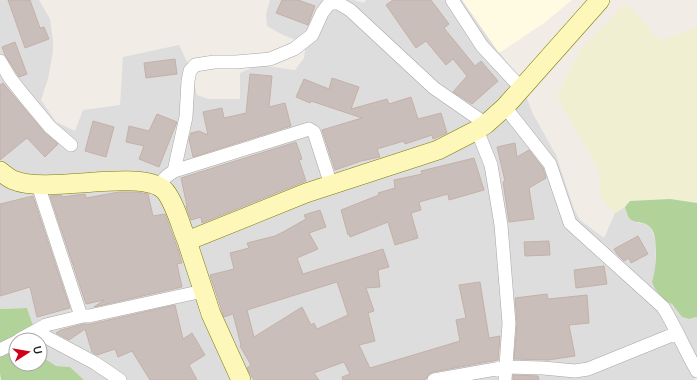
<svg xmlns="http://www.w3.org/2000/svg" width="697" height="380" viewBox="0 0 697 380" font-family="Manrope,sans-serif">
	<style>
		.residential { fill: #dedddd }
		.education { fill: #fffbe2 }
		.farmland { fill: #f0efd1 }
		.forest { fill: #b1d299 }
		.building { fill: #c9beb9; stroke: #c4b1a8; fill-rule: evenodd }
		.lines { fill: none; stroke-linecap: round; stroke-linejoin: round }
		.street-casing { stroke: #a7a7a7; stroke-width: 14 }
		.secondary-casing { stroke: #7f7c00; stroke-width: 20 }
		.street { stroke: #fff; stroke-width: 13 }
		.secondary { stroke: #fdf8b9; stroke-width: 19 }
	</style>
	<rect width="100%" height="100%" fill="#f1ece6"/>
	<path class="residential" d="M0,0h39l11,19 3,21v12l-5,27 -7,21 15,22 19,9 8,-21 37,-5 3,-48 56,-12 11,23 7,27 11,4h32v-26l18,-8 37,5 9,-12 2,-14 -23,-9 -16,-9 -1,-12 4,-14h84l10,3 2,-3h96l54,75 7,13 10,26 23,41 18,54 6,11 24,18 11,-25 10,-6 1,7 12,9 7,1 6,4 5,15 -1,33 -3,6 13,19 7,3 10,13 7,2 8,-2v57l-3,3 1,3h-611l-14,-13 -14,-1 -12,-8 -4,-11v-7h-2l-11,-32 -27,1z"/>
	<path class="education" d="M462,0h110l-28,23 -45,30z"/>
	<path class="farmland" d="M625,4l20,19 8,12 10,5 34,-13v176l-27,-4 -40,2 -5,6 -10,6 -13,-13 -3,-28 -14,-28 -16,-25 -12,-23 23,-46z"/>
	<path class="forest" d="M670,199l27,4v114l-8,2 -7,-2 -10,-13 -7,-3 -10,-12 -3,-7c4,-11 7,-44 -1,-54 -10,-11 -22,1 -26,-21l5,-6z
		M27,308l11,32h-22v24h24v-17l4,11 12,8 14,1 14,13h-83l-1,-7v-64z"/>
	<path class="building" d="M8,0h22l10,28 4,-1 5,12 -24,9z
		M282,0h16l17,6 -7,19 -32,-12z
		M393,0h38l18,24 -5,4 31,38 6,-5 17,20 -26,23 -19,-12 14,-16 -14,-17 -7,6 -20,-24 -10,7 -30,-43z
		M15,42l12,32 -8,3 -14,-22 -3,-8z
		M175,59l2,15 -31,4 -2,-15z
		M250,74l22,2 -3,31 16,-4 6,23 -98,31 -4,-18 2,-6 8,-2 9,4 -5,-23 19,-4 2,10 22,-5z
		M332,78l27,9 -8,22 36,-10 2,5 22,-7 7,22 23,-6 6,20 -14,6 -1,-4 -27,9 -1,-3 -27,8 3,8 -19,4 -26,9 -13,-40 40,-12 -51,-17 -1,2 -14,-6 8,-18 25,10z
		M3,83l41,49 14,12 -13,13 -18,-19 -27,22v-75z
		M157,114l20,8 -18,45 -20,-8 5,-13 -18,-4 3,-16 20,5z
		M93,121l21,6 -8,30 -21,-6z
		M296,142l6,17 -3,1 7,21 -104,42 -1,-6 -10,3 -5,-14h1l-6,-28z
		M515,143l2,14 12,-7 14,18 3,10 -17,10 5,31 -25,3 -6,-40 2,-1 -8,-34z
		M474,158l10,32 -35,10 -1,-6 -29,8 2,8 -10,3 7,25 -23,7 -7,-23 -38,15 -1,-3 -1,1 -7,-25 38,-15 -1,-2 17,-5 -1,-8 28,-6 -1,-3z
		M119,192h17l12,2 5,22 12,-2 14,38 3,11 -5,1 5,23 -88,20 10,-7 -18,4 -36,-108 11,-1 1,2 23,-3 1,4z
		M33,196l37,112 -33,9 -7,-30 -30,9v-92z
		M320,210l6,17 -17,6 9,16 -21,9 6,16 80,-25 6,18 -11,3 2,17 -14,1 8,23 -6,2 7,28 -16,4 11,23 90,-27 -4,-21 10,-2 -7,-33 21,-3 9,56 11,-2 -2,24 -65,12 -4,2 -3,5 -4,1h-79l-1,-3 8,-3 -6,-12 -30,11 5,7h-65l-7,-12 4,-3 -11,-19 1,-1 -8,-31 -9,3 -14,-42 24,-6 -4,-16 19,-5 -2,-5 28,-7 8,-4 23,-13 -2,-4zM337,282l11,33 -31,14 -3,-6 -3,2 -9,-18 -48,30 -7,-27z
		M638,236l10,18 -17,9 -2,-5 -5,3 -7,-7 -3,-5z
		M549,241l1,14 -25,1 -1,-14z
		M604,266l3,18 -31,4 -2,-18z
		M547,294l1,5 39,-4 2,28 -20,2 6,31 -27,4 -34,-1 3,-35 -2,-26z
		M175,305l8,34 9,-6 13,22 -16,10 8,15h-47l-18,-29 -14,6 -3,-8 -18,6 -5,-3 -7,-23 -16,11 -13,-7 5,-3 23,-6h7z
		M513,375l25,1 1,4h-26z"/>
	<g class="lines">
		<g class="street-casing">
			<path id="street" d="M452,0l30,46 40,43
				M0,61l10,17 15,19 25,30 21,18
				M505,107l45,57 20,59 93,84c13,21 22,43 34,64
				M477,130l14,35 10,60 8,98 -4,57
				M174,171l12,-54 2,-36 2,-10 5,-6 19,-3h22l34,-3 24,-10 18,-14 10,-22 6,-8 5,-2h5l12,7 84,78 52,36
				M38,185l42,128 3,3h6l114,-25
				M157,186l10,-10 7,-5 135,-42 5,3 17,53
				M35,331l60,32 25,17
				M19,340l27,-15 37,-9
				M0,350l16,-8
				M434,380l73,-13 36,1 32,3 13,-2 89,-36"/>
		</g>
		<g class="secondary-casing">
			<path id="secondary" d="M0,171c4,3 8,7 13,9 36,15 130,-13 152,11 10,12 16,36 22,50l119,-48 132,-43 39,-20 9,-6 19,-17 95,-107
				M187,241l24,73 30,66"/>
		</g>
		<use href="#street" class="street"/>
		<use href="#secondary" class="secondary"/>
	</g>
	<g transform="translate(28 352) rotate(78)"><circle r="19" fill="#ffffff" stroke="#a6a6a6"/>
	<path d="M0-3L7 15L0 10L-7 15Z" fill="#d1001a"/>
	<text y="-6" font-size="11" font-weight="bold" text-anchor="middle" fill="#202020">U</text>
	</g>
</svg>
